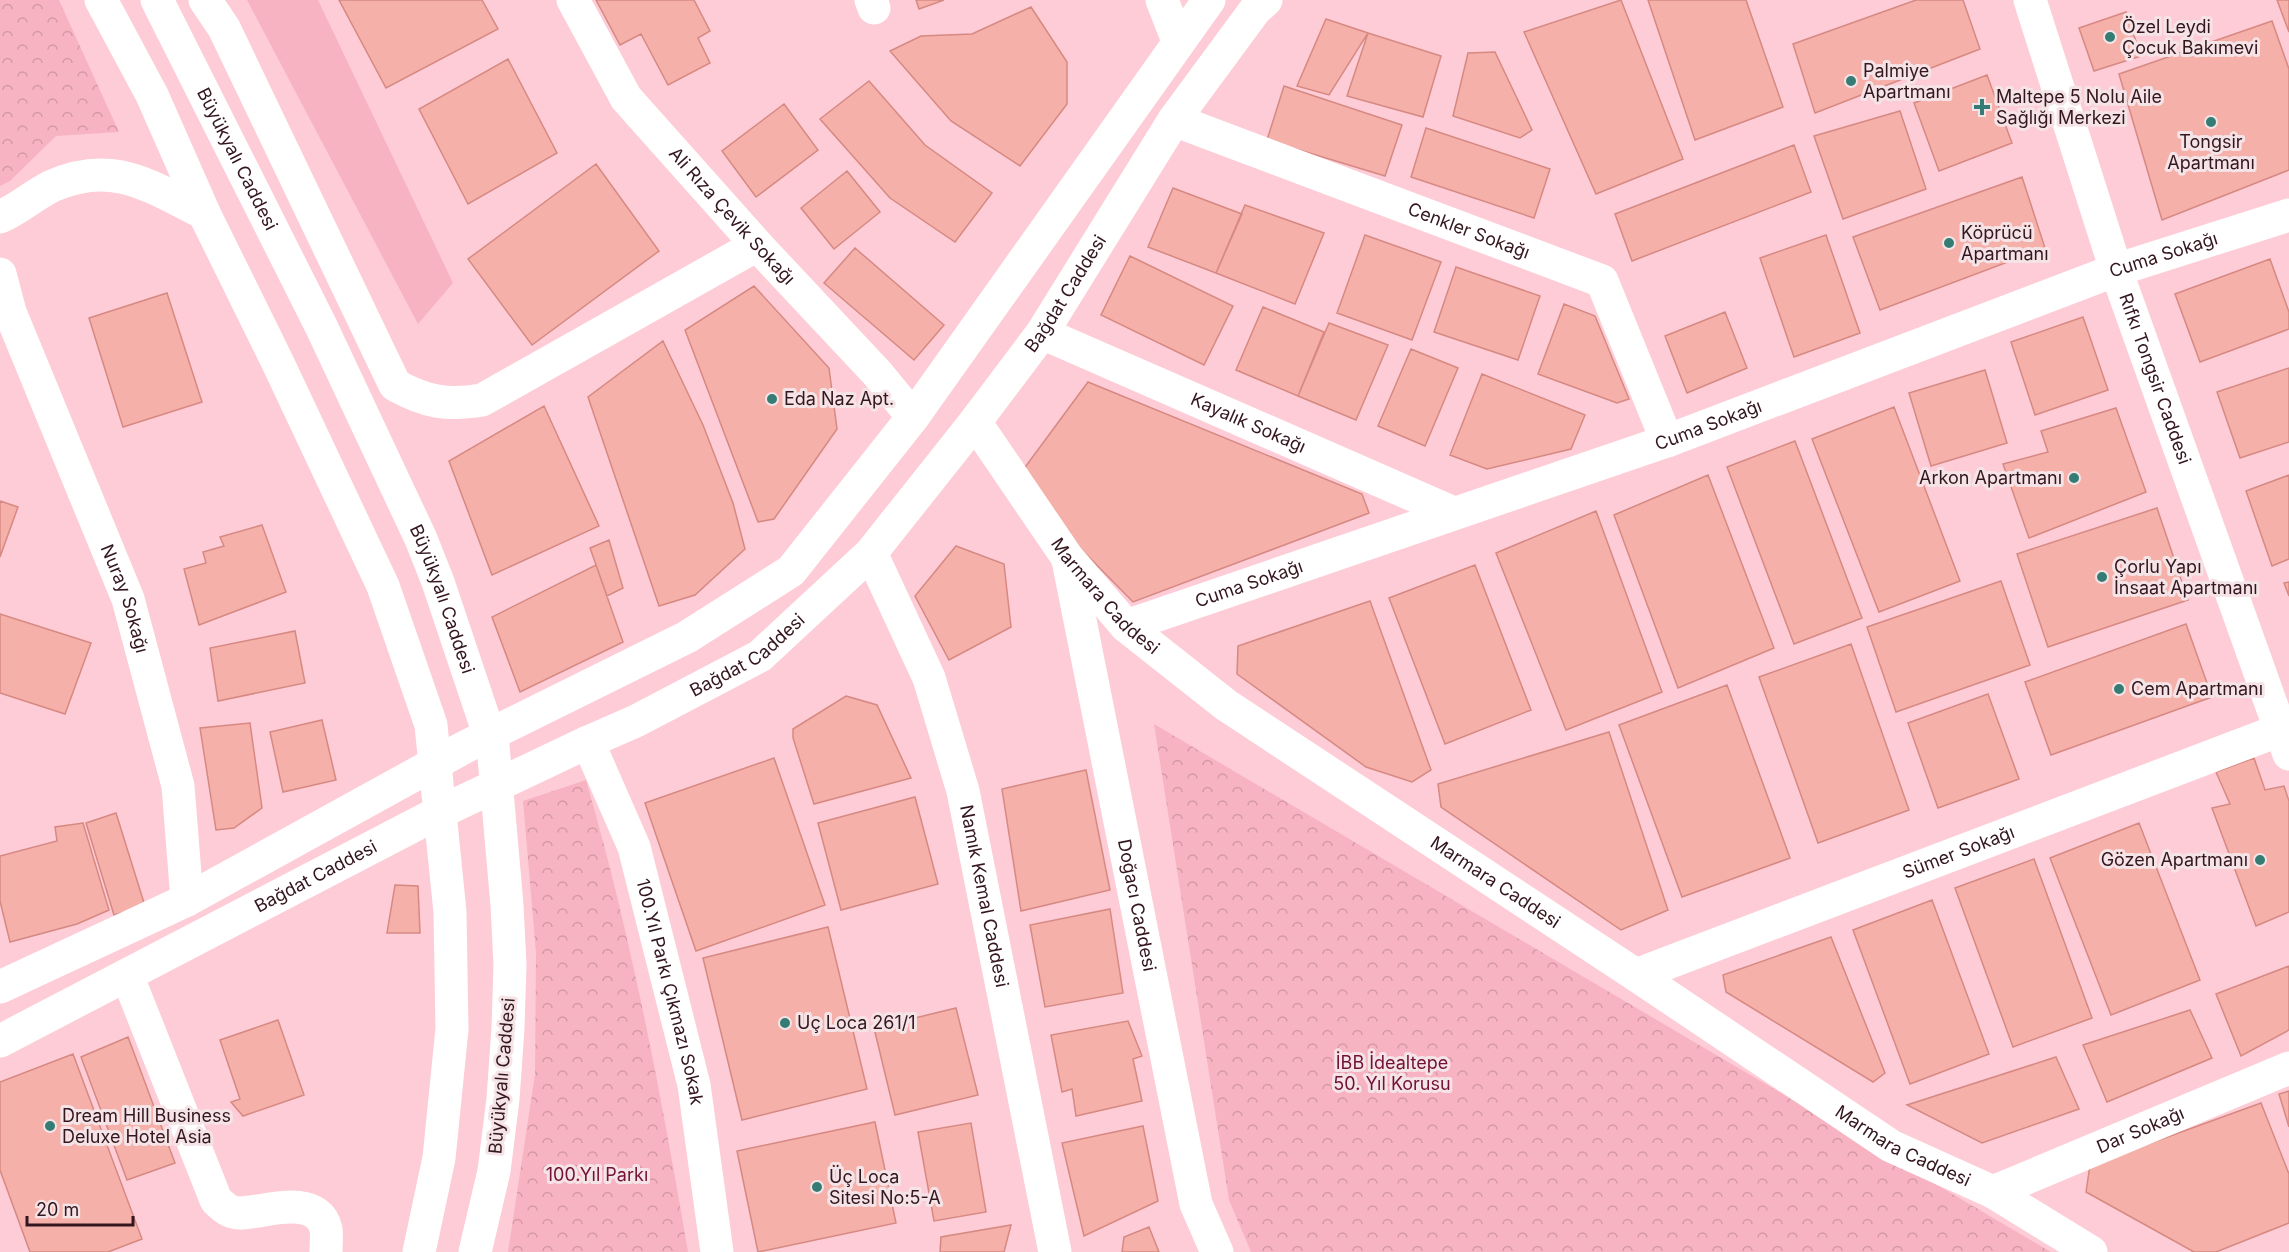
<svg xmlns="http://www.w3.org/2000/svg" width="2289" height="1252" viewBox="0 0 2289 1252" font-family="Inter,sans-serif">
	<style>
		.grass { fill: #f7b3c1 }
		.forest { fill: url(#forest-crowns) }
		.building { fill: #f5b0a9; stroke: #d68982; stroke-width: 1.5 }
		.lines { fill: none; stroke-linecap: round; stroke-linejoin: round }
		.minor { stroke: #fff; stroke-width: 33 }
		.major { stroke: #fff; stroke-width: 33 }
		.highway { stroke: #fff; stroke-width: 33 }
		.poi-dot { fill: #357c74; stroke: #f5e4e7; stroke-width: 2 }
		.labels { text-anchor: middle; stroke-width: 6; stroke-linejoin: round; paint-order: stroke }
		.poi-label { font-size: 18px; fill: #34171e; stroke: #f5e4e7; text-anchor: start }
		.street-label { font-size: 18px; fill: #34171e; stroke: #f5e4e7 }
		.park-label { font-size: 18px; fill: #731135; stroke: #f5e4e7 }
	</style>
	<defs>
		<pattern id="forest-crowns" width="20" height="18" patternUnits="userSpaceOnUse" patternTransform="scale(1.5)"><rect width="20" height="18" fill="#f7b3c1"/><path d="M2 6a3 3 0 1 1 6 0M12 15a3 3 0 1 1 6 0" fill="none" stroke="#d499a5"/></pattern>
	</defs>
	<rect width="100%" height="100%" fill="#feccd6"/>
	<path class="grass" d="M247,0h71l135,283 -35,41z"/>
	<path class="forest" d="M0,0h59l60,132 -63,4 -46,45 -10,5z
		M1154,724l897,528h-800l-22,-52z
		M586,780c45,155 75,313 102,472h-180l27,-178 1,-121 -13,-152z"/>
	<path class="building" d="M339,0h143l16,29 -112,59z
		M596,0h98l16,31 -12,7 12,25 -42,22 -27,-51 -21,11z
		M916,0h28l-25,9z
		M1621,0l62,159 -87,35 -72,-162z
		M1648,0h98l37,107 -88,33z
		M1916,0h47l17,49 -165,64 -22,-69z
		M2277,0h12v32z
		M1031,7l36,55v42l-47,62 -69,-45 -61,-70 31,-15 51,-2z
		M2126,12l15,44 -47,15 -15,-43z
		M1326,19l42,14 -39,62 -32,-9z
		M2272,21l17,48v101l-127,50 -43,-146z
		M1368,33l73,23 -18,61 -76,-21z
		M1495,52l37,78 -12,8 -67,-22 15,-63z
		M508,59l49,94 -89,51 -49,-95z
		M1987,75l25,68 -73,28 -25,-68z
		M869,81l56,64 67,48 -37,49 -65,-44 -70,-79z
		M1284,86l118,39 -17,51 -118,-36z
		M784,104l34,46 -62,47 -34,-46z
		M1900,111l26,78 -83,30 -29,-83z
		M1426,128l124,41 -16,49 -123,-41z
		M1794,145l17,47 -179,69 -17,-47z
		M596,164l63,87 -127,94 -64,-86z
		M847,171l33,41 -46,37 -33,-41z
		M2022,177l23,71 -165,62 -27,-73z
		M1173,188l69,26 -26,59 -68,-26z
		M1245,205l79,28 -29,71 -79,-31z
		M1365,235l76,27 -29,78 -75,-27z
		M1826,235l34,98 -66,24 -34,-99z
		M855,248l89,77 -30,35 -90,-77z
		M1130,256l103,50 -29,59 -103,-50z
		M2270,259l19,53v17l-89,33 -25,-68z
		M1456,267l84,29 -22,64 -84,-28z
		M754,286l75,82 8,61 -63,90 -16,3 -73,-192z
		M167,293l35,109 -79,25 -34,-109z
		M1564,304l31,12 34,83 -12,4 -79,-29z
		M1263,307l61,25 -26,64 -62,-26z
		M1725,312l22,56 -60,25 -22,-57z
		M2083,317l25,73 -73,25 -24,-73z
		M1329,323l59,22 -32,75 -58,-24z
		M663,341l40,84 30,78 12,46 -50,46 -36,11 -71,-209z
		M1411,349l47,19 -33,78 -47,-20z
		M2289,368v74l-49,16 -23,-66z
		M1985,370l22,73 -76,23 -22,-73z
		M1482,374l103,41 -14,34 -84,20 -37,-14z
		M1088,382l274,112 7,19 -236,89 -54,-55 -56,-77z
		M544,406l55,120 -107,49 -43,-114z
		M1894,407l66,174 -81,31 -67,-173z
		M2116,408l30,84 -117,46 -26,-74 45,-12 -7,-21z
		M1795,441l67,177 -68,26 -67,-177z
		M1708,475l66,173 -96,40 -64,-173z
		M2289,475v84l-17,7 -26,-75z
		M0,501l18,6 -18,50z
		M2157,508l31,92 -140,47 -31,-93z
		M1596,511l66,181 -96,38 -70,-177z
		M262,525l24,67 -87,33 -15,-56 22,-6 -3,-11 21,-6 -4,-9z
		M609,540l14,48 -16,8 -17,-48z
		M956,546l48,18 7,63 -62,33 -34,-64z
		M596,565l27,77 -103,50 -28,-75z
		M1475,565l56,145 -86,34 -56,-146z
		M2001,581l29,84 -134,47 -29,-85z
		M2289,582v14l-5,-13z
		M1370,601l61,169 -19,12 -46,-15 -129,-93 1,-28z
		M0,614l91,29 -26,71 -65,-21z
		M2186,624l26,73 -161,58 -26,-73z
		M295,631l10,52 -87,18 -8,-53z
		M1851,644l58,166 -91,33 -59,-166z
		M1727,685l63,173 -108,39 -63,-172z
		M1988,694l31,85 -81,29 -30,-85z
		M846,696l31,9 34,73 -97,26 -21,-66v-9z
		M322,720l14,60 -53,12 -13,-60z
		M250,723l12,85 -28,20 -18,2 -16,-102z
		M1609,732l59,178 -47,20 -180,-123 -3,-23z
		M774,758l51,147 -129,46 -51,-148z
		M2254,758l11,32 19,-4 5,15v111l-33,14 -44,-118 18,-4 -14,-32z
		M1086,770l24,120 -89,21 -19,-122z
		M915,797l23,87 -97,26 -23,-87z
		M116,813l29,93 -31,9 -28,-92z
		M83,823l26,87 -32,14 -67,18 -10,-41v-45l57,-15 -2,-14z
		M2139,823l61,157 -89,35 -61,-157z
		M2034,859l58,159 -79,29 -58,-159z
		M395,885l23,1 2,47h-33z
		M1932,900l57,154 -79,30 -57,-154z
		M1110,909l13,84 -78,14 -15,-82z
		M828,927l39,162 -125,31 -39,-162z
		M1831,937l54,136 -12,9 -147,-90 -3,-17z
		M2289,966v64l-48,26 -25,-62z
		M956,1008l22,87 -83,20 -21,-87z
		M2190,1010l22,48 -105,44 -24,-57z
		M278,1020l26,75 -61,21 -12,-14 9,-3 -20,-59z
		M1128,1021l14,35 -9,3 9,42 -66,15 -4,-27 -10,3 -11,-57z
		M128,1037l47,126 -48,17 -46,-123z
		M73,1054l69,185 -34,13h-78l-30,-82v-88z
		M2056,1057l23,52 -97,34 -75,-38z
		M2289,1091v36l-10,-33z
		M2261,1103l28,71v49l-73,29h-22l-108,-60 4,-27z
		M875,1122l21,101 -138,29 -21,-101z
		M971,1123l15,89 -52,9 -16,-89z
		M1143,1126l15,75 -74,35 -22,-93z
		M1011,1225l-7,27h-64l1,-15z
		M1149,1227l10,25h-37l2,-15z"/>
	<g class="lines">
		<g class="minor">
			<path d="M871,0l3,8"/>
			<path d="M1162,0l16,41"/>
			<path id="s1" d="M2030,0l86,270 173,484"/>
			<path id="s2" d="M1174,120l428,161 65,160"/>
			<path id="s3" d="M1042,333l412,180"/>
			<path id="s4" d="M975,422l92,135 59,69 100,79 410,270 255,171 102,46 98,60"/>
			<path id="s5" d="M871,553l58,125 34,113 92,461"/>
			<path id="s6" d="M1068,560l128,644 21,48"/>
			<path id="s7" d="M1126,626l541,-185 449,-171 173,-55"/>
			<path id="s8" d="M588,742l46,105 60,238 23,167"/>
			<path d="M127,975l89,225c4,4 8,8 14,11 9,4 18,1 28,0 22,-4 61,-12 68,18 1,7 0,16 0,23"/>
			<path id="s9" d="M1636,975l644,-245"/>
			<path id="s10" d="M1993,1192l296,-124"/>
		</g>
		<g class="major">
			<path id="s11" d="M573,0l53,98 131,147 120,128 36,44"/>
			<path d="M0,274l10,38 -10,-13"/>
			<path id="s12" d="M10,312l118,287 50,187 9,114"/>
			<path d="M0,987l187,-87 276,-152 224,-111 104,-66 122,-154 296,-417"/>
			<path id="s13" d="M0,1041l432,-225 156,-74 48,-21 124,-65 111,-103 104,-131 67,-89 132,-213 81,-110 11,-10"/>
		</g>
		<g class="highway">
			<path d="M101,0l51,95 52,118 73,148 106,225 48,139 19,187 2,117 -13,129 -20,94"/>
			<path id="s14" d="M157,0l164,326 100,213 17,43 55,164 14,159 3,60 -2,63 -5,71 -9,72 -19,81"/>
			<path d="M205,0l19,28 171,357c31,17 52,21 87,15l275,-155"/>
			<path d="M0,217c18,-8 34,-22 52,-31 61,-27 97,0 152,27"/>
		</g>
	</g>
	<g class="poi-dot">
		<circle cx="2110" cy="37" r="6"/>
		<circle cx="1851" cy="81" r="6"/>
		<path d="M1979 98h6v6h6v6h-6v6h-6v-6h-6v-6h6z"/>
		<circle cx="2211" cy="122" r="6"/>
		<circle cx="1949" cy="243" r="6"/>
		<circle cx="772" cy="399" r="6"/>
		<circle cx="2074" cy="478" r="6"/>
		<circle cx="2102" cy="577" r="6"/>
		<circle cx="2119" cy="689" r="6"/>
		<circle cx="2260" cy="860" r="6"/>
		<circle cx="785" cy="1023" r="6"/>
		<circle cx="50" cy="1126" r="6"/>
		<circle cx="817" cy="1187" r="6"/>
	</g>
	<g class="labels">
		<g class="poi-label">
			<text x="2122" y="33">Özel Leydi<tspan x="2122" dy="21">Çocuk Bakımevi</tspan></text>
			<text x="1863" y="77">Palmiye<tspan x="1863" dy="21">Apartmanı</tspan></text>
			<text x="1996" y="103">Maltepe 5 Nolu Aile<tspan x="1996" dy="21">Sağlığı Merkezi</tspan></text>
			<text x="2211" y="148" text-anchor="middle">Tongsir<tspan x="2211" dy="21">Apartmanı</tspan></text>
			<text x="1961" y="239">Köprücü<tspan x="1961" dy="21">Apartmanı</tspan></text>
			<text x="784" y="405">Eda Naz Apt.</text>
			<text x="2062" y="484" text-anchor="end">Arkon Apartmanı</text>
			<text x="2114" y="573">Çorlu Yapı<tspan x="2114" dy="21">İnsaat Apartmanı</tspan></text>
			<text x="2131" y="695">Cem Apartmanı</text>
			<text x="2248" y="866" text-anchor="end">Gözen Apartmanı</text>
			<text x="797" y="1029">Uç Loca 261/1</text>
			<text x="62" y="1122">Dream Hill Business<tspan x="62" dy="21">Deluxe Hotel Asia</tspan></text>
			<text x="829" y="1183">Üç Loca<tspan x="829" dy="21">Sitesi No:5-A</tspan></text>
		</g>
		<g class="street-label">
			<text dy="6" stroke="none"><textPath href="#s14" startOffset="178">Büyükyalı Caddesi</textPath></text>
			<text dy="6" stroke="none"><textPath href="#s11" startOffset="270">Ali Rıza Çevik Sokağı</textPath></text>
			<text dy="6" stroke="none"><textPath href="#s2" startOffset="315">Cenkler Sokağı</textPath></text>
			<text dy="6" stroke="none"><textPath href="#s7" startOffset="1102">Cuma Sokağı</textPath></text>
			<text dy="6" stroke="none"><textPath href="#s13" startOffset="1328">Bağdat Caddesi</textPath></text>
			<text dy="6" stroke="none"><textPath href="#s1" startOffset="399">Rıfkı Tongsir Caddesi</textPath></text>
			<text dy="6" stroke="none"><textPath href="#s3" startOffset="225">Kayalık Sokağı</textPath></text>
			<text dy="6" stroke="none"><textPath href="#s7" startOffset="616">Cuma Sokağı</textPath></text>
			<text dy="6" stroke="none"><textPath href="#s7" startOffset="130">Cuma Sokağı</textPath></text>
			<text dy="6" stroke="none"><textPath href="#s4" startOffset="218">Marmara Caddesi</textPath></text>
			<text dy="6" stroke="none"><textPath href="#s12" startOffset="309">Nuray Sokağı</textPath></text>
			<text dy="6" stroke="none"><textPath href="#s14" startOffset="664">Büyükyalı Caddesi</textPath></text>
			<text dy="6" stroke="none"><textPath href="#s13" startOffset="842">Bağdat Caddesi</textPath></text>
			<text dy="6" stroke="none"><textPath href="#s9" startOffset="345">Sümer Sokağı</textPath></text>
			<text dy="6" stroke="none"><textPath href="#s13" startOffset="356">Bağdat Caddesi</textPath></text>
			<text dy="6" stroke="none"><textPath href="#s4" startOffset="704">Marmara Caddesi</textPath></text>
			<text dy="6" stroke="none"><textPath href="#s5" startOffset="363">Namık Kemal Caddesi</textPath></text>
			<text dy="6" stroke="none"><textPath href="#s6" startOffset="352">Doğacı Caddesi</textPath></text>
			<text dy="6" stroke="none"><textPath href="#s8" startOffset="264">100.Yıl Parkı Çıkmazı Sokak</textPath></text>
			<text transform="translate(502 1076) rotate(-85)" y="6">Büyükyalı Caddesi</text>
			<text dy="6" stroke="none"><textPath href="#s10" startOffset="160">Dar Sokağı</textPath></text>
			<text dy="6" stroke="none"><textPath href="#s4" startOffset="1190">Marmara Caddesi</textPath></text>
		</g>
		<g class="park-label">
			<text x="1392" y="1069">İBB İdealtepe<tspan x="1392" dy="21">50. Yıl Korusu</tspan></text>
			<text x="597" y="1181">100.Yıl Parkı</text>
		</g>
	</g>
	<path d="M27 1216v9h106v-9" fill="none" stroke="#34171e" stroke-width="3"/>
	<text x="36" y="1216" font-size="18" fill="#34171e" stroke="#f5e4e7" stroke-width="4.5" paint-order="stroke">20 m</text>
</svg>
